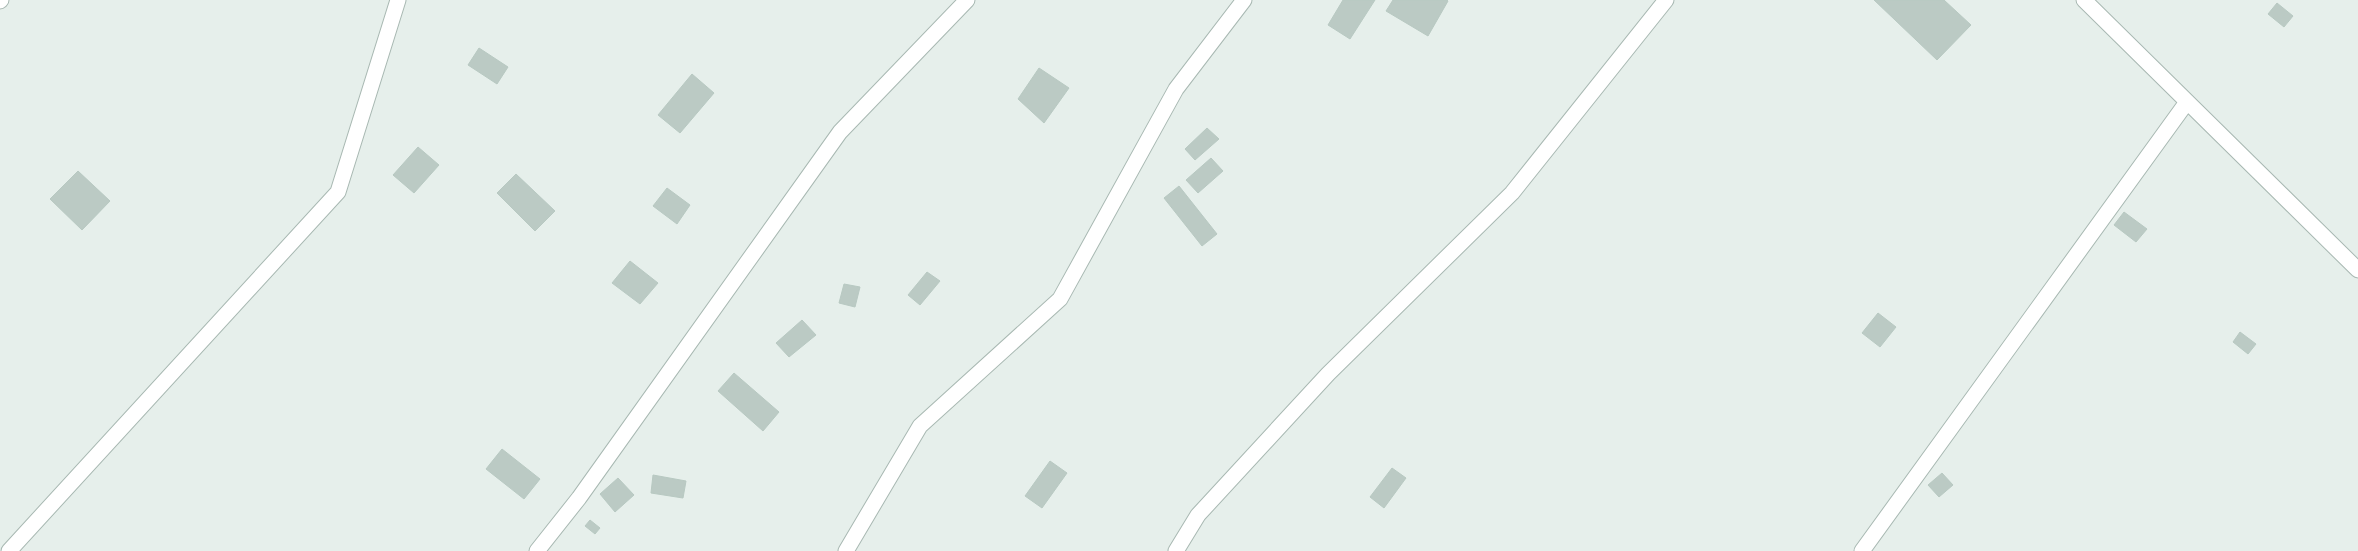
<svg xmlns="http://www.w3.org/2000/svg" width="2358" height="551" viewBox="0 0 2358 551" font-family="Manrope,sans-serif">
	<style>
		.building { fill: #bbcac4; stroke: #b8c9c2 }
		.lines { fill: none; stroke-linecap: round; stroke-linejoin: round }
		.street-casing { stroke: #a8b8b2; stroke-width: 17 }
		.street { stroke: #fff; stroke-width: 15 }
	</style>
	<rect width="100%" height="100%" fill="#e6efeb"/>
	<path class="building" d="M1343,0h32l-25,39 -22,-14z
		M1393,0h54l1,1 -20,35 -42,-25z
		M1874,0h70l27,25 -34,35z
		M2277,3l16,13 -9,11 -16,-13z
		M479,48l29,19 -11,17 -29,-19z
		M1039,68l30,20 -25,35 -26,-24z
		M692,74l22,19 -34,40 -22,-18z
		M1207,128l12,11 -24,21 -10,-11z
		M418,147l21,18 -25,28 -21,-18z
		M1211,158l12,13 -25,22 -12,-13z
		M78,171l32,30 -28,29 -32,-31z
		M516,174l39,37 -20,20 -38,-38z
		M1179,186l38,48 -15,12 -38,-48z
		M667,188l23,17 -13,19 -24,-18z
		M2124,212l23,17 -11,13 -22,-17z
		M630,261l28,22 -18,21 -28,-21z
		M927,272l13,9 -20,24 -12,-10z
		M844,284l16,3 -5,20 -16,-4z
		M1878,313l18,14 -16,20 -18,-14z
		M802,320l14,15 -27,22 -13,-14z
		M2240,332l16,12 -8,10 -15,-12z
		M734,373l45,39 -16,19 -45,-40z
		M502,449l38,30 -16,20 -38,-30z
		M1050,461l17,12 -25,35 -17,-12z
		M1392,468l14,10 -22,30 -14,-11z
		M1942,473l11,12 -14,12 -11,-12z
		M653,475l33,6 -3,17 -32,-5z
		M618,478l16,17 -19,17 -15,-18z
		M590,520l10,8 -5,6 -10,-8z"/>
	<g class="lines">
		<g class="street-casing">
			<path id="street" d="M2084,0l274,270
				M0,1l1,-1
				M9,551l329,-359 60,-192
				M537,551l42,-53 261,-366 127,-132
				M846,551l74,-125 140,-127 116,-210 68,-89
				M1176,551l22,-36 130,-141 184,-181 154,-193
				M1862,551l325,-449"/>
		</g>
		<use href="#street" class="street"/>
	</g>
</svg>
